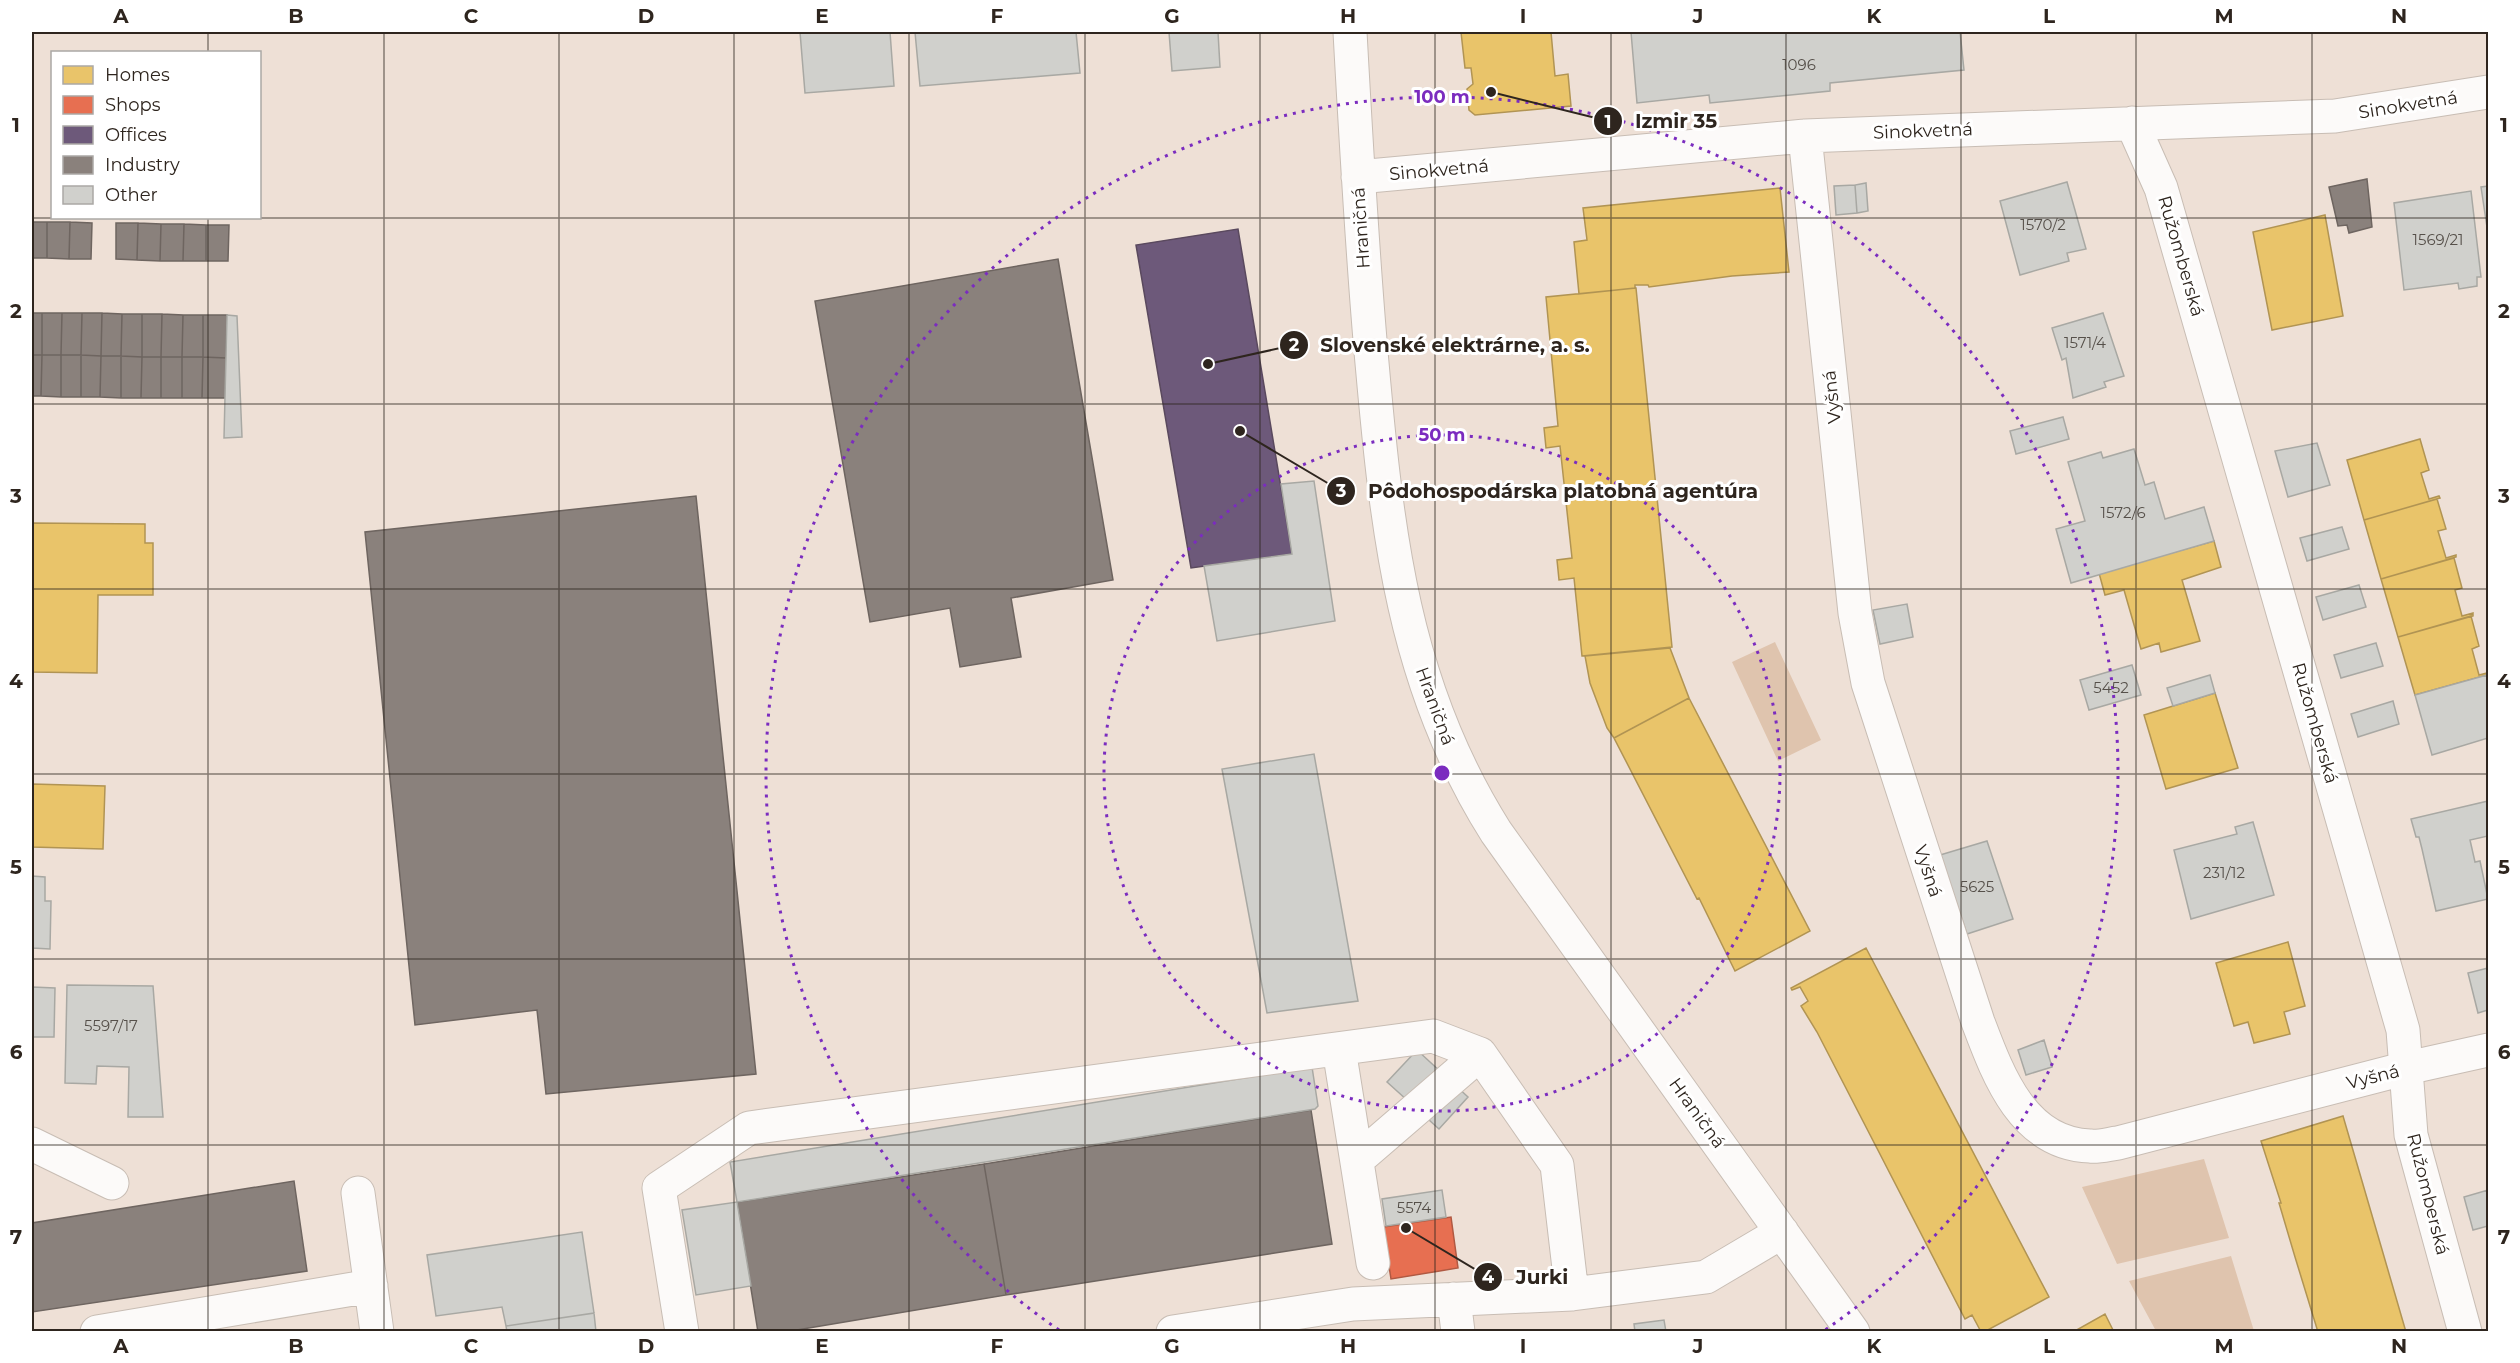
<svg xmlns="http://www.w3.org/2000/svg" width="2520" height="1363" viewBox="0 0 2520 1363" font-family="Montserrat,sans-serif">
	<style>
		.green { fill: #dfc4ae }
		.homes { fill: #e9c46a; stroke: #b19453; stroke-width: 1.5 }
		.shops { fill: #e76f51; stroke: #b05942; stroke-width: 1.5 }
		.offices { fill: #6d597a; stroke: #5a495e; stroke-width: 1.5 }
		.industry { fill: #8a817c; stroke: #6e6560; stroke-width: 1.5 }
		.building { fill: #d0d0cc; stroke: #a8a8a3; stroke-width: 1.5 }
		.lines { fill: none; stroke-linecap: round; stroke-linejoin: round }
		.minor-casing { stroke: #c8bdb4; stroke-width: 35 }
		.minor { stroke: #fcfaf9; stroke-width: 33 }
		.grid { fill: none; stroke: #2e251e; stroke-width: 1.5; stroke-opacity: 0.55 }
		.ring { fill: none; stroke: #7b2cbf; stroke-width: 3; stroke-dasharray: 3 6 }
		.labels { text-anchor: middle; stroke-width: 6; stroke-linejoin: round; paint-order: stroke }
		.number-label { font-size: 15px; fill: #56504a }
		.street-label { font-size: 18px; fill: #2e251e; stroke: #fff }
		.centre { fill: #7b2cbf; stroke: #fff; stroke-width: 3 }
		.ring-label { font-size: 18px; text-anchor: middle; font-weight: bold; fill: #7b2cbf; stroke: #fff; stroke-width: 6; stroke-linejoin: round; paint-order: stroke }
		.leader { fill: none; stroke: #2e251e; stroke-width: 2 }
		.callout-dot { fill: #2e251e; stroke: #fff; stroke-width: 2 }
		.mark-label { font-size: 18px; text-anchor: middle; font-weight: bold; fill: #fff }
		.callout-label { font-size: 20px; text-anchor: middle; font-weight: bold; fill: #2e251e; stroke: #fff; stroke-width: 6; stroke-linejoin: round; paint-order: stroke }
		.neatline { fill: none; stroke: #2e251e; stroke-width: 2 }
		.grid-label { font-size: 20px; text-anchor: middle; font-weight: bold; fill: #2e251e }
	</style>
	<rect width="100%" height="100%" fill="#eee0d6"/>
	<path class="green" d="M1775,642l46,98 -43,21 -46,-99z
		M2204,1159l25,79 -112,26 -35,-77z
		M2231,1256l23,75h-98l-27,-50z"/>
	<path class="homes" d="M1461,32h90l4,44 13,-2 3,32 -96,9 -6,-5 -2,-21 6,-5 -2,-16h-6z
		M1780,188l9,84 -57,4 -83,11 -1,-2h-13v3l-56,6 -5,-52 13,-2 -4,-32z
		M2325,215l18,101 -71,14 -19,-98z
		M1636,288l36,359 -90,9 -8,-78 -15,2 -2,-20 15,-2 -12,-112 -14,2 -2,-20 14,-2 -12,-129z
		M2420,439l9,31 -8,3 8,26 10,-3 1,2 -76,22 -17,-60z
		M2437,499l9,30 -8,2 8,27 10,-3v2l-75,22 -17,-59z
		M32,523l113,1v19h8v52h-55l-1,78 -65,-1z
		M2214,541l7,26 -39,13 18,61 -39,11 -2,-9 -18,6 -17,-59 -19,5 -6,-22z
		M2454,558l8,30 -7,2 7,26 11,-3v3l-75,21 -17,-58z
		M2471,616l8,30 -7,3 7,26 8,-2v2l-72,20 -17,-58z
		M1670,648l19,50 -75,40 -7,-10 -17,-45 -5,-27z
		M2215,693l23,75 -72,21 -22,-74z
		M1689,698l121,233 -75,40 -36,-73 -2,1 -83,-161z
		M32,784l73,2 -2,63 -71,-2z
		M2288,942l17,64 -21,6 6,22 -36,9 -6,-21 -14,4 -18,-63z
		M1866,948l183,349 -65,35h-7l3,-2 -8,-15 -7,4 -148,-287 -16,-26 7,-5 -8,-14 -8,3 -1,-2z
		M2343,1116l40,137 23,79h-88l-23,-75 -16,-54h2l-20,-62z
		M2105,1314l9,18h-41z"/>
	<path class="shops" d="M1451,1217l7,51 -67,11 -8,-52z"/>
	<path class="offices" d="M1238,229l54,325 -101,14 -55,-323z"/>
	<path class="industry" d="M2367,179l5,48 -23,6 -2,-8 -9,1 -9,-39z
		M32,222h15v36h-15z
		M47,222h23l-1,37 -22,-1z
		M70,222l22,1 -1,36h-22z
		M116,223h22l-1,37 -21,-1z
		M138,223l23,1 -1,37 -23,-1z
		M161,224h23l-1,37h-23z
		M184,224l22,1v36h-23z
		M206,225h23l-1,36h-22z
		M1058,259l55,321 -102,18 10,59 -61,10 -10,-59 -80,14 -55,-321z
		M32,313h10v42h-10z
		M42,313h20l-1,42h-19z
		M62,313h20l-1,42h-20z
		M82,313h20l-1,43 -20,-1z
		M102,313l20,1 -1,42h-20z
		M122,314h20v43l-21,-1z
		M142,314h20l-1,43h-19z
		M162,314l21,1 -1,42h-21z
		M183,315h20v42h-21z
		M203,315h24l-1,43 -23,-1z
		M32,355h10l-1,41h-9z
		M42,355h19v42l-20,-1z
		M61,355h20v42h-20z
		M81,355l20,1 -1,41h-19z
		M101,356h20v42l-21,-1z
		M121,356l21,1 -1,41h-20z
		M142,357h19v41h-20z
		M161,357h21v41h-21z
		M182,357h21l-1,41h-20z
		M203,357l23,1v40h-24z
		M696,496l60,578 -210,20 -9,-84 -122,15 -50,-493z
		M1311,1110l21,134 -326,51 -22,-131z
		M984,1164l22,131 -221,37h-27l-21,-130z
		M294,1181l13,90 -275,41v-89z"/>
	<path class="building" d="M800,32h90l4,54 -89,7z
		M915,32h161l4,41 -160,13z
		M1169,32h49l2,35 -48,4z
		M1631,32h329l4,38 -134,13v8l-120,12 -1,-8 -72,8z
		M2067,182l19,67 -19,4 2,8 -49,14 -20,-74z
		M1866,183l2,28 -11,2 -2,-28z
		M1855,185l2,28 -21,2 -2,-29z
		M2488,186v48l-7,-47z
		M2471,191l10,86h-4v9l-18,3 -1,-6 -54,7 -10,-87z
		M2103,313l21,63 -20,6 2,5 -33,11 -7,-40 -4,2 -10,-32z
		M227,315l10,1 5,121 -18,1z
		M2063,417l6,22 -53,15 -6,-23z
		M2317,443l13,42 -42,12 -13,-46z
		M2134,449l11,36 9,-3 11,37 39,-12 10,34 -143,42 -15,-54 29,-8 -17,-59 33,-10 2,6z
		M1314,481l21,140 -118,20 -13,-75 88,-12 -11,-70z
		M2342,527l7,22 -42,12 -7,-23z
		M2359,585l7,22 -43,13 -7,-23z
		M1907,604l6,33 -33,7 -7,-34z
		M2376,643l7,23 -42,12 -7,-23z
		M2132,665l9,30 -52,15 -9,-30z
		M2210,675l5,18 -42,13 -6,-18z
		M2487,675l1,63 -56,17 -17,-60z
		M2393,701l6,23 -41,13 -7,-23z
		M1314,754l44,247 -91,12 -45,-244z
		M2488,801v35l-18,4 5,22 5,-1 8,38 -52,12 -14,-62 -3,-12h-3l-5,-18z
		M2253,822l21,73 -83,24 -17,-69 63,-16 -2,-7z
		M1987,841l26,78 -46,15 -27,-79z
		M32,876l13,1v24h6l-1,48 -18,-1z
		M2488,968v42l-10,3 -10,-40z
		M67,985l86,1 10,131h-35l1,-50 -32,-1 -1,18 -31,-1z
		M32,987l23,1 -1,49h-22z
		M2044,1040l8,27 -26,8 -8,-25z
		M1417,1050l51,47 -29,32 -52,-47z
		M1312,1067l6,39 -3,3 -578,93 -7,-40z
		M1442,1190l4,27 -60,9 -4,-27z
		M2488,1190v36l-15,4 -9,-33z
		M737,1202l14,84 -55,9 -14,-85z
		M582,1232l12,81 -88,13 -4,-19 -66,9 -9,-61z
		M594,1313l2,19h-89l-1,-6z
		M1664,1320l2,12h-31l-1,-8z"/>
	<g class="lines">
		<g class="minor-casing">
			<path id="minor" d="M1350,32c6,110 12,220 22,331 15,169 31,322 124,469l357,500
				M2132,123l29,65 242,842 8,105 54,197
				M1805,136l50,477 13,70 110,339c20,53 45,122 112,124 9,1 19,-2 28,-3l289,-75 81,-18
				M1358,177l447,-41 530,-20 153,-24
				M1339,1049l34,214
				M32,1144l80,39
				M1357,1160l123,-106
				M358,1193l19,139
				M1454,1299l4,33
				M97,1332l274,-46
				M682,1332l-23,-144 90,-60 684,-92 47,18 77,111 15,129
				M1173,1332l180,-28 219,-10 134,-17 76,-45"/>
		</g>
		<use href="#minor" class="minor"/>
	</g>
	<path class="grid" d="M208,32v20M384,32v1300M559,32v1300M734,32v1300M909,32v1300M1085,32v1300M1260,32v1300M1435,32v1300M1611,32v1300M1786,32v1300M1961,32v1300M2136,32v1300M2312,32v1300M32,218h2456M208,218v1114M32,404h2456M32,589h2456M32,774h2456M32,959h2456M32,1145h2456"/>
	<g class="ring">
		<circle cx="1442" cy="773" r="338"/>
		<path d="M1059 1330A676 676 0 1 1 1825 1330"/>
	</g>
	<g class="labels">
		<g class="number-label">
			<text x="1799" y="70">1096</text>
			<text x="2043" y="230">1570/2</text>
			<text x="2438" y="245">1569/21</text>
			<text x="2085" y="348">1571/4</text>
			<text x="2123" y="518">1572/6</text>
			<text x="2111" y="693">5452</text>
			<text x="2224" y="878">231/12</text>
			<text x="1977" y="892">5625</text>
			<text x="111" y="1031">5597/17</text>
			<text x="1414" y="1213">5574</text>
		</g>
		<g class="street-label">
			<text transform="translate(2408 105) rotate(-9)" y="6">Sinokvetná</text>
			<text transform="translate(1923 131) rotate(-2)" y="6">Sinokvetná</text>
			<text transform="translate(1439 170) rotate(-5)" y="6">Sinokvetná</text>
			<text transform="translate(1361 228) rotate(-94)" y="6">Hraničná</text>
			<text transform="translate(2181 256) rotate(74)" y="6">Ružomberská</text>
			<text transform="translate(1832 397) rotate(-96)" y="6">Vyšná</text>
			<text transform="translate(1435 706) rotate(70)" y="6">Hraničná</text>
			<text transform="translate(2315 723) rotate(74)" y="6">Ružomberská</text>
			<text transform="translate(1928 871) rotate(72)" y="6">Vyšná</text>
			<text transform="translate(2373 1077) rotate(-14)" y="6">Vyšná</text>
			<text transform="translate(1697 1113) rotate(54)" y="6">Hraničná</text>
			<text transform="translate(2428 1194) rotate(76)" y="6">Ružomberská</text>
		</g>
	</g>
	<circle cx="1442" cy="773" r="9" class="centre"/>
	<g class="ring-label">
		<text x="1442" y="103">100 m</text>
		<text x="1442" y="441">50 m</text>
	</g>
	<path class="leader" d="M1491 92L1608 121M1208 364L1294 345M1240 431L1341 491M1406 1228L1488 1277"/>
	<g class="callout-dot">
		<circle cx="1491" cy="92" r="6"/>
		<circle cx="1208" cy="364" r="6"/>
		<circle cx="1240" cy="431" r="6"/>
		<circle cx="1406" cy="1228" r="6"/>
		<circle cx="1608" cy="121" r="15"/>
		<circle cx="1294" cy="345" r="15"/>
		<circle cx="1341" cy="491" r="15"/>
		<circle cx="1488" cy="1277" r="15"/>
	</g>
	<g class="mark-label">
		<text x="1608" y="128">1</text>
		<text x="1294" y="351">2</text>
		<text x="1341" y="497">3</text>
		<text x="1488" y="1283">4</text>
	</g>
	<g class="callout-label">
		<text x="1676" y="128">Izmir 35</text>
		<text x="1455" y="352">Slovenské elektrárne, a. s.</text>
		<text x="1563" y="498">Pôdohospodárska platobná agentúra</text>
		<text x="1542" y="1284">Jurki</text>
	</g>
	<rect width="2520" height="1363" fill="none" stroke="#ffffff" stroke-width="66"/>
	<rect x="51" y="51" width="210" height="168" fill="#ffffff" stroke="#aba8a5" stroke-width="1.5"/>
	<rect x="63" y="66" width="30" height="18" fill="#e9c46a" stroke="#aba8a5" stroke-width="1.5"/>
	<text x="105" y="81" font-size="18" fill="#2e251e">Homes</text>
	<rect x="63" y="96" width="30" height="18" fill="#e76f51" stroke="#aba8a5" stroke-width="1.5"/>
	<text x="105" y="111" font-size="18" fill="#2e251e">Shops</text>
	<rect x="63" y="126" width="30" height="18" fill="#6d597a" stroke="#aba8a5" stroke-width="1.5"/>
	<text x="105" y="141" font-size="18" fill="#2e251e">Offices</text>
	<rect x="63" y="156" width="30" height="18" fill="#8a817c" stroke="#aba8a5" stroke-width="1.5"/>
	<text x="105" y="171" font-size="18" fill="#2e251e">Industry</text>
	<rect x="63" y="186" width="30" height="18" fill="#d0d0cc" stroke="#aba8a5" stroke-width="1.5"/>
	<text x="105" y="201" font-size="18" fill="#2e251e">Other</text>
	<rect x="33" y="33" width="2454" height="1297" class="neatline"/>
	<g class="grid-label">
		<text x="121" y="23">A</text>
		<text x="296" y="23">B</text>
		<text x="471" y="23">C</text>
		<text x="646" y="23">D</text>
		<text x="822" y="23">E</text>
		<text x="997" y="23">F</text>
		<text x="1172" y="23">G</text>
		<text x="1348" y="23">H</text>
		<text x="1523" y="23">I</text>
		<text x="1698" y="23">J</text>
		<text x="1874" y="23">K</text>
		<text x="2049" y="23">L</text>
		<text x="2224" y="23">M</text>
		<text x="2399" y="23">N</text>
		<text x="16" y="132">1</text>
		<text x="2504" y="132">1</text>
		<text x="16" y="318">2</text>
		<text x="2504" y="318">2</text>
		<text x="16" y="503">3</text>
		<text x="2504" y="503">3</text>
		<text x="16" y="688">4</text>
		<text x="2504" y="688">4</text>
		<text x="16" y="874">5</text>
		<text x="2504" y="874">5</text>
		<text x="16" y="1059">6</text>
		<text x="2504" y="1059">6</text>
		<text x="16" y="1244">7</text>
		<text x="2504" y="1244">7</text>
		<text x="121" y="1353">A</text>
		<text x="296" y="1353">B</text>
		<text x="471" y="1353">C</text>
		<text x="646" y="1353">D</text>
		<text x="822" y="1353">E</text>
		<text x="997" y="1353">F</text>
		<text x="1172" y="1353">G</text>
		<text x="1348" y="1353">H</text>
		<text x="1523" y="1353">I</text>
		<text x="1698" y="1353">J</text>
		<text x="1874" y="1353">K</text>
		<text x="2049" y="1353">L</text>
		<text x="2224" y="1353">M</text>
		<text x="2399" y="1353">N</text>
	</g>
</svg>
